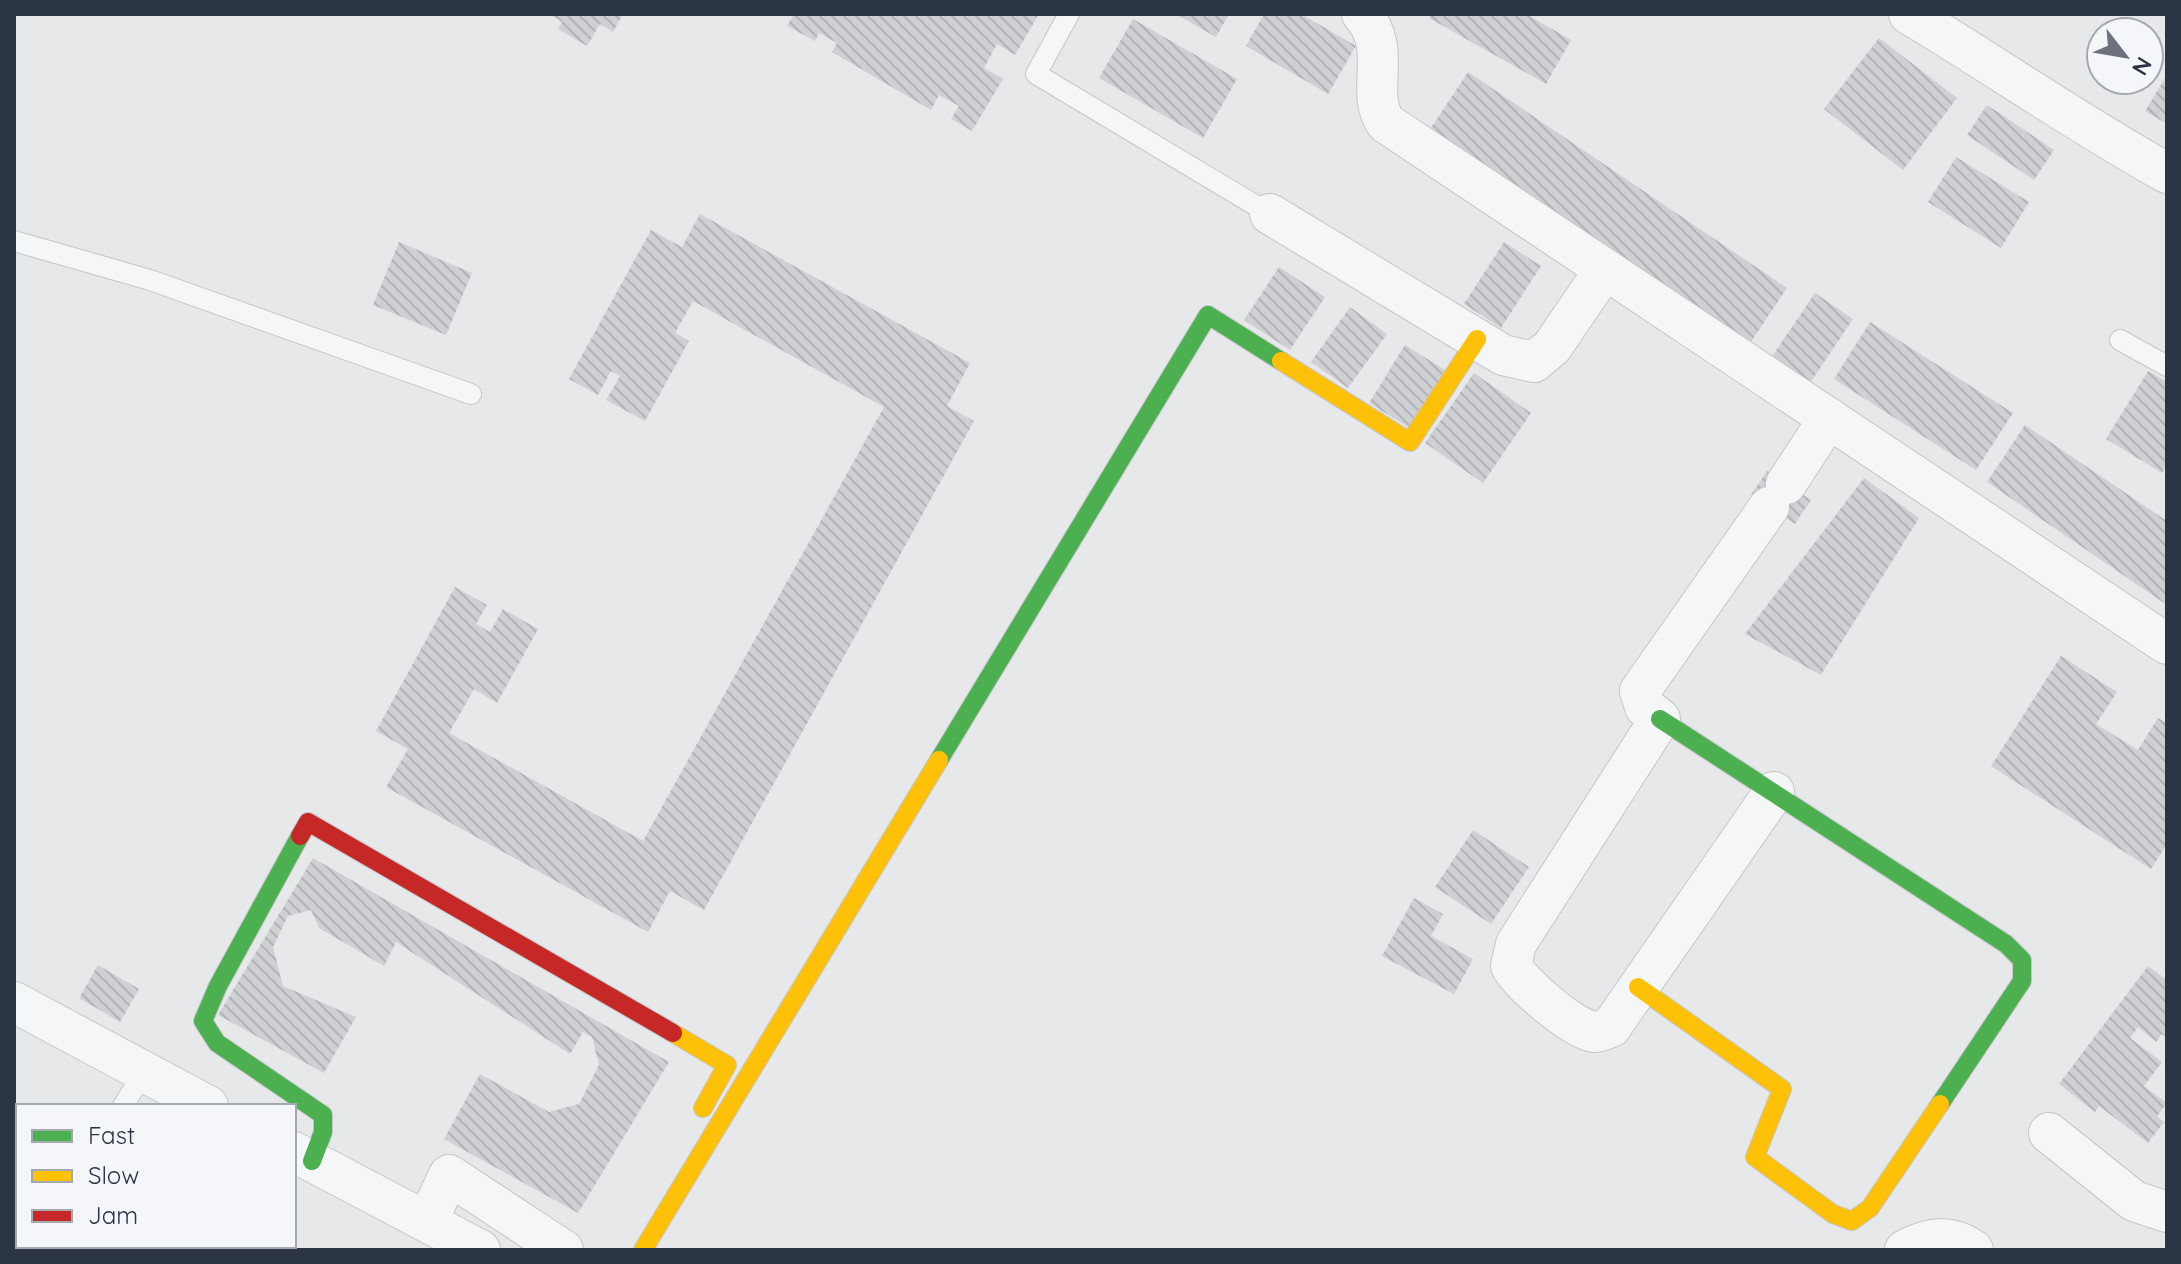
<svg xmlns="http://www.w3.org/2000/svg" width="2181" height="1264" viewBox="0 0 2181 1264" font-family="Quicksand,sans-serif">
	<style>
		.building { fill: url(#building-back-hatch) }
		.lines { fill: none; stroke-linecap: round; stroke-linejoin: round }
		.lane-casing { stroke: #c4c6c8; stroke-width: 22 }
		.street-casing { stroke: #c4c6c8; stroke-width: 42 }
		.fast-casing { stroke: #c4c6c8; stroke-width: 20 }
		.slow-casing { stroke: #c4c6c8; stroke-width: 20 }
		.jam-casing { stroke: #c4c6c8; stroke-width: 20 }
		.lane { stroke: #f5f6f7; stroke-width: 20 }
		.street { stroke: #f5f6f7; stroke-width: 40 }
		.fast { stroke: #4caf50; stroke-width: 18 }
		.slow { stroke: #ffc107; stroke-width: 18 }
		.jam { stroke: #c62828; stroke-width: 18 }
	</style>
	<defs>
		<pattern id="building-back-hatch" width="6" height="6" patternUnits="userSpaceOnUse" patternTransform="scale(2)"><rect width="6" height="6" fill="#ced0d3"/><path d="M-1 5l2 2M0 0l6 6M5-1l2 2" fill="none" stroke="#b1b3b6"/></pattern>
	</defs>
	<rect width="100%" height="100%" fill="#e6e8ea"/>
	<path class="building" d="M549,14h74l-10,18 -13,-8 -13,22 -29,-17 4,-7z
		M794,14h245l-24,41 -18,-11 -13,24 19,11 -31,52 -21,-12 8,-13 -20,-11 -8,15 -99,-58 5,-9 -18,-10 -4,8 -28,-15z
		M1176,14h53l-13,23z
		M1264,14h37l55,32 -28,48 -82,-48z
		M1432,14h94l45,26 -25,44 -117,-66z
		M1133,19l104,60 -34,59 -104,-60z
		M1879,38l78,60 -54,72 -79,-61z
		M1468,72l319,216 -37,55 -319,-215z
		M2167,75v49l-22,-13z
		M1987,105l67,45 -20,30 -67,-45z
		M1956,157l73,45 -28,46 -73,-46z
		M700,214l270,149 -23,43 27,15 -270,489 -34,-19 -22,41 -262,-145 22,-38 -32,-18 79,-144 32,18 -11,19 14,8 13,-23 35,20 -41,74 -23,-14 -25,44 194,108 241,-434 -191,-106 -18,32 14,8 -44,80 -39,-21 14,-24 -9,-5 -13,24 -29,-16 82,-149 31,17z
		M399,242l73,31 -26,62 -73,-30z
		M1504,242l37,24 -40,62 -37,-24z
		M1279,267l46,30 -35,53 -46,-30z
		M1815,293l38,26 -43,64 -39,-25z
		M1350,307l37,27 -39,54 -37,-26z
		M1870,322l143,91 -37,57 -142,-91z
		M1405,345l43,27 -35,58 -44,-27z
		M2148,371l19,11v82l-5,9 -56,-34z
		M1474,373l57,40 -48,70 -58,-40z
		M2025,425l142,96v84l-180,-123z
		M1767,471l44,29 -16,24 -44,-29z
		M1864,478l55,40 -98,157 -76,-41z
		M2061,656l56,36 -21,32 42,26 20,-32 9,5v121l-16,25 -160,-103z
		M1473,830l56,37 -38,57 -56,-37z
		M313,858l356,204 -91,151 -134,-74 36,-65 69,38 30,-8 20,-39 -7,-28 -9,-5 -13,22 -174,-112 -12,24 -65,-38 -8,-18 -23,6 -15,31 10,39 73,31 -32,56 -106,-58z
		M1414,898l29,16 -12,22 42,23 -19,35 -72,-38z
		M98,965l41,24 -19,33 -41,-24z
		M2148,966l19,14v58l-5,-4 -6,8 -18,-15 -8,11 32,24 -18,24 23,17 -10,13 7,6 -16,21 -49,-37 -4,6 -36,-28z
		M14,1124l4,2v56l-4,-3z
		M112,1246h66l1,4h-66z"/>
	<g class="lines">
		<g class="lane-casing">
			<path id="lane" d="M1069,14l-33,60 234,140
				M14,241l136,39 321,114
				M2120,340l47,26
				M123,1106l21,-34
				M35,1250l3,-4"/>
		</g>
		<g class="street-casing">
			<path id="street" d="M1362,14c32,36 2,78 24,109l781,521
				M1909,14c87,52 169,110 258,159
				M1270,214l233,141 31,7 18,-15 53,-78
				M1786,484l43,-66
				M1769,507l-129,184 5,16 15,12 -144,225 -5,22c10,18 62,63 83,66 6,0 12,-3 17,-5l163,-235
				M14,1002l194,104
				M2049,1133l85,68 33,11
				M294,1152l186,98
				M427,1222l22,-47 114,75
				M1905,1250c24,-13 45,-16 68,0"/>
		</g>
		<g class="fast-casing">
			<path id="fast" d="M1660,719l346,225 16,16v21l-82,123
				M939,760l269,-445 73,46
				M300,836l-82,150 -15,35 14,22 106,72v17l-11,29"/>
		</g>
		<g class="slow-casing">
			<path id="slow" d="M1281,361l129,81 67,-103
				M1638,987l144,102 -27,68 78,57 19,7 18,-13 70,-104
				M673,1033l54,32 -24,43
				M643,1250l296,-490"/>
		</g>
		<g class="jam-casing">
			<path id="jam" d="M300,836l8,-14 365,211"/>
		</g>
		<use href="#lane" class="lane"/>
		<use href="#street" class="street"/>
		<use href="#fast" class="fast"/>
		<use href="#slow" class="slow"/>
		<use href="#jam" class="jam"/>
	</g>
	<rect width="2181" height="1264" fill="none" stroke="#2b3445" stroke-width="32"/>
	<rect x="16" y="1104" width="280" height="144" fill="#f4f6f9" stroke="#a4a8b1" stroke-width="2"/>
	<rect x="32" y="1130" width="40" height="12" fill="#4caf50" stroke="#a4a8b1" stroke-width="2"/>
	<text x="88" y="1144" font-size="24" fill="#2b3445">Fast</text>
	<rect x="32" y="1170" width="40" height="12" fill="#ffc107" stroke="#a4a8b1" stroke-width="2"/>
	<text x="88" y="1184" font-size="24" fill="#2b3445">Slow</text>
	<rect x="32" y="1210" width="40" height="12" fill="#c62828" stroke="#a4a8b1" stroke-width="2"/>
	<text x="88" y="1224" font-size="24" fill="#2b3445">Jam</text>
	<g transform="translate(2125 56) rotate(121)"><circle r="38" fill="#f4f6f9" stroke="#a4a8b1" stroke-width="2"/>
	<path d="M0-6L14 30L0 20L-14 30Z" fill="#6c737f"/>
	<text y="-12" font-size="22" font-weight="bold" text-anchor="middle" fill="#2b3445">N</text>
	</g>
</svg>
